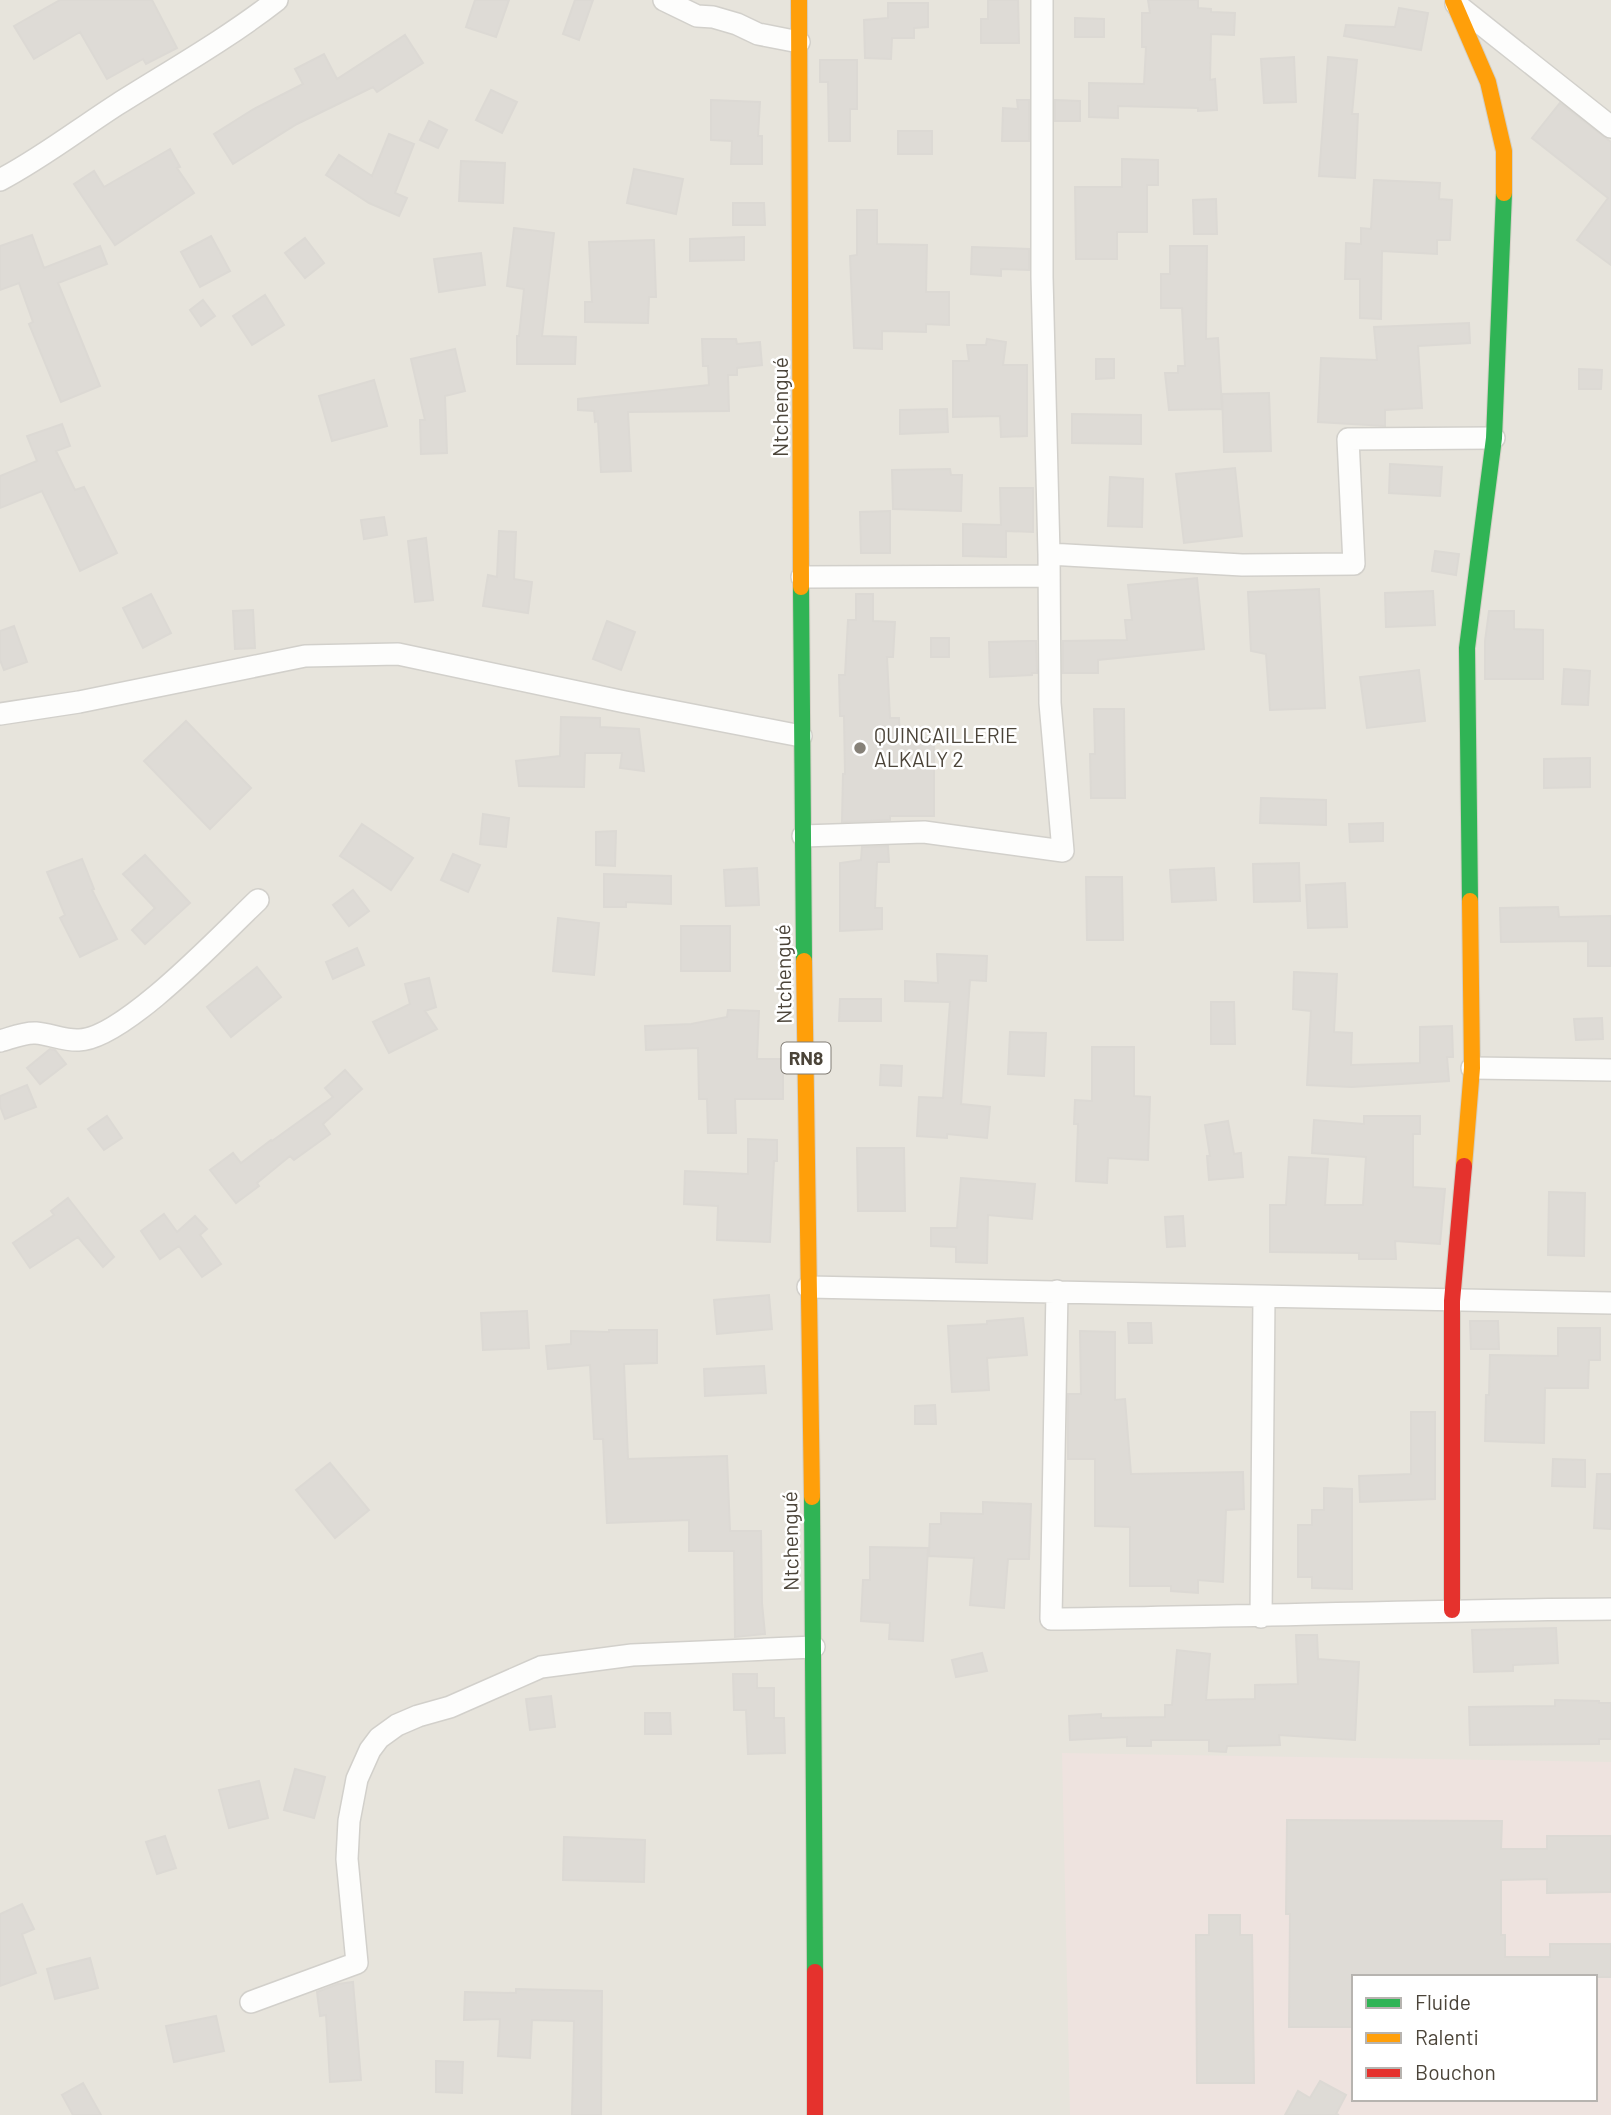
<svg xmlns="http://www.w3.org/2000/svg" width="1611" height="2115" viewBox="0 0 1611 2115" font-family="Barlow,sans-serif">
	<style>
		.residential { fill: #e7e4dc; fill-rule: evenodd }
		.medical { fill: #eee3df; fill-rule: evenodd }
		.building { fill: #dedbd6; stroke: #dcd9d4; stroke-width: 2 }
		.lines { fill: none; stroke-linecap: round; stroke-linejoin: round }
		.street-casing { stroke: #d2d0cb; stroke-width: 24 }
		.fast-casing { stroke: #d3cfc5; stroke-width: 18 }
		.slow-casing { stroke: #d3cfc5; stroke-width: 18 }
		.jam-casing { stroke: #d3cfc5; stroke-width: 18 }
		.street { stroke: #fdfdfc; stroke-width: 21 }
		.fast { stroke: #30b455; stroke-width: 16 }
		.slow { stroke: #ff9f0a; stroke-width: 16 }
		.jam { stroke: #e5322d; stroke-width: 16 }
		.poi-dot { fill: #868178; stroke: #fff; stroke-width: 2.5 }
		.labels { text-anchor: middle; stroke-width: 5; stroke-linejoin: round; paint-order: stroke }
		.shield { fill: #fff; stroke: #817c74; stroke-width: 2 }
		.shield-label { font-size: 19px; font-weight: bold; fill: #4b4439 }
		.street-label { font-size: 21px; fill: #4b4439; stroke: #fff }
		.poi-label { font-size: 21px; fill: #4b4439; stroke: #fff; text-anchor: start }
	</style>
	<rect width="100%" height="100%" fill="#f4f2ee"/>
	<path class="residential" d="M0,0h1611v2115h-1611zM1354,1977h241v122h-241z"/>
	<path class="medical" d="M1062,1753l549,9v353h-541zM1354,1977h241v122h-241z"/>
	<path class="building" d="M60,0h92l25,48 -31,16 -3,-5 -36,20 -27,-47 -46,27 -20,-33z
		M475,0h34l-13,37 -30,-10z
		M575,0h18l-14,40 -16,-6z
		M988,0h30l1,43h-38v-24h7z
		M1148,0h50v8l13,1v3l24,1 -1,22 -23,-1 -1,46 5,-1 2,31 -19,1v-3l-80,-2v12l-29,-1v-34l55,1 2,-37h-4v-34h8z
		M888,3h40v24l-14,1v10h-22l-1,21 -26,-1 -1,-38 24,-2z
		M1399,8l29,5 -7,37 -77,-14 2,-11 49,2z
		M1075,18l29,1v18h-29z
		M405,35l18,28 -46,29 -4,-5 -76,37 -64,40 -19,-30 38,-24 51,-26 -8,-15 29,-15 13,25z
		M1294,57l2,45 -32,1 -3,-44z
		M1328,57l29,3 -5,54h6l-3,64 -36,-2z
		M820,60h37v49h-7v32h-21l-1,-59h-8z
		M491,90l26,12 -15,31 -26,-13z
		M711,100l49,2 -2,34h4v28h-31l1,-23 -21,-1z
		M1017,100h12v41h-27l1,-33 15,1z
		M1055,100l25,1v20h-25z
		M1560,103l51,39v123l-34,-25 31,-42 -76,-60z
		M429,121l18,9 -9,18 -18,-8z
		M898,131h34v23h-34z
		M389,134l25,10 -19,49 12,5 -8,18 -30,-13 -43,-28 13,-20 33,21z
		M170,149l10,18 -3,1 17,25 -79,52 -41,-61 20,-13 10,16z
		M1122,159l36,1v25h-11v47h-30v27h-41l-1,-72h47z
		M461,161l44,2 -2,40 -44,-2z
		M634,169l49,10 -7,35 -49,-11z
		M1374,180l66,3 -1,16 13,1 -2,40h-13v14l-55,-3 -1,68 -21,-1v-39h-15l1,-36 15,1v-16l10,1z
		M1216,199l1,35h-23l-1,-34z
		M733,203h31l1,22h-32z
		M857,210h20v34l50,1 -1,47h23v33l-23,-1v8l-44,-1v18l-28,-1 -4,-92 7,-1z
		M514,228l40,5 -12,103 34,1 -1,27h-58v-28h2l5,-47 -17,-3z
		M32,235l12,33 56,-22 7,18 -49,19 42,103 -39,16 -32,-78 4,-2 -14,-39 -19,7v-44z
		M211,236l19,35 -30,16 -19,-35z
		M744,237v23l-54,1v-22z
		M305,238l19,25 -19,15 -20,-25z
		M654,240l2,57h-7l-1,26 -63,-1v-20h7l-3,-60z
		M1170,246h37l-1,93 12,-1 4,71 -53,1 -4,-37h13v-7h7l-3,-58h-21v-34h9z
		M972,247l57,2v21l-28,-1v7l-30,-2z
		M481,253l4,32 -46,7 -5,-33z
		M265,295l19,30 -32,20 -19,-29z
		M203,300l12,16 -14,10 -11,-16z
		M1469,323l1,20 -52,3 4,62 -37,2v16l-67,-4 3,-64 56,2 -3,-33z
		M702,339h34l1,5 23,-2 2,23 -25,3v7h-9l1,36 -101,1 3,59 -30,1 -3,-51 -3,1 -1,-11 -16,-1v-11l131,-14 -1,-19h-5z
		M987,339l19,3 -3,23h24v71l-26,1 -1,-21 -47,1v-56h16l-2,-16h19z
		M455,349l10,42 -20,5 2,57 -26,1 -1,-34h5l-14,-61z
		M1096,359h18v19l-18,1z
		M1579,369l23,1 -1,19h-22z
		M374,380l13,46 -55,15 -13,-45z
		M1269,393l2,58 -47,1 -2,-58z
		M947,409l1,23 -48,2v-24z
		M1072,414l69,1v29l-69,-1z
		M62,424l8,22 -14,5 19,39 9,-3 33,66 -37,18 -38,-80 -42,17v-32l37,-15 -10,-25z
		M1390,464l52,3 -2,29 -51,-3z
		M1235,468l7,68 -58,7 -8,-69z
		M950,469l1,6h11l-1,36 -68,-2 -1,-39z
		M1110,477l33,2 -1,48 -34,-1z
		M1000,488h33v44l-27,-1v26l-43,-1v-32l38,1z
		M890,511v42h-29l-1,-41z
		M384,517l3,18 -23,4 -3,-19z
		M499,531l17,1 -2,47 18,3 -4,31 -45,-7 5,-31 9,2z
		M426,538l7,62 -18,2 -7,-61z
		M1435,551l24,3 -3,21 -24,-4z
		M1197,578l7,71 -106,11v13h-35v-32l64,-1 -2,-20h7l-4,-35z
		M1319,589l6,119 -55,2 -4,-56 -15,-3 -3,-59z
		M1433,591l2,34 -49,2 -1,-34z
		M151,594l20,39 -28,15 -20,-40z
		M856,594h17v27l22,1 -2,35h-6l3,61h9l1,20h34v78h-44v4l-48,2 1,-48h2l-1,-58h-4l-1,-41h6l3,-55h8z
		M253,610l2,38 -20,1 -2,-38z
		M1489,611h25v18l29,1v49h-58v-38z
		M607,621l28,11 -14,38 -28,-11z
		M14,626l13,36 -23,8 -4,-10v-29z
		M931,638h18v19h-18z
		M1031,641h5l1,32h-5v2l-42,2 -1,-35z
		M1564,669l26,2 -2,34 -26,-1z
		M1419,670l6,51 -58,7 -7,-51z
		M1094,709h30l1,89h-34l-1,-44h5z
		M561,717l39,1v9l39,2 5,42 -24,-3 2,-15h-37l-1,34 -65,-1 -3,-25 44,-5z
		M186,721l65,67 -41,41 -66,-68z
		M1590,758v29l-46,1v-29z
		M1261,798l65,2v25l-66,-2z
		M483,814l26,4 -3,29 -26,-3z
		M1383,823v18l-33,1 -1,-18z
		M362,824l51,34 -22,32 -51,-34z
		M616,831l-1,35 -19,-1v-33z
		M888,846l1,16h-12l-2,46h7v21l-42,2v-68l21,-3 1,-13z
		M453,854l27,11 -12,27 -27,-12z
		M145,855l45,48 -45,41 -13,-14 23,-22 -32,-34z
		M82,859l12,30 -2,1 25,49 -37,18 -20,-39 5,-3 -18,-43z
		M1299,863l1,38 -46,1 -1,-38z
		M757,868l2,37 -33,1 -2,-36z
		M1214,868l2,32 -44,2 -2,-32z
		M604,874l67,2v28l-45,-2v5h-22z
		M1086,877h36l1,63h-36z
		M1345,883l2,44 -39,1 -2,-43z
		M353,890l16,21 -20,15 -16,-21z
		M1558,907l1,10 52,-1v50h-23v-25l-87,1 -1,-34z
		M558,918l41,5 -5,52 -41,-4z
		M681,926h49v45h-49z
		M357,948l7,17 -31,14 -7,-17z
		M937,954l50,2 -1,25 -16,-1 -9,124 29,3 -3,31 -40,-4v4l-30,-2 2,-39 24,1 7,-96 -45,-1v-20l33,2z
		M257,967l24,30 -50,40 -24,-30z
		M1294,972l43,2 -3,58 18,1 -1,32 69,-2v-36l32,-1 1,31h-6l2,24 -97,6 -45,-2 4,-74 -18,-2z
		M429,978l7,29 -11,4 12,18 -48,24 -16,-31 37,-18 -5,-20z
		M840,999h41v22h-42z
		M1211,1002h23l1,42h-24z
		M728,1010l31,1 -2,48h26v40h-48l1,34h-28l-1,-34h-8l-1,-51 -52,2 -1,-24 46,-2 36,-7z
		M1602,1018l1,21 -27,1 -2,-21z
		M1010,1032l36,1 -2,43 -36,-2z
		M1092,1047h42v49l16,1 -2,63 -40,-2 -1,25 -31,-2 2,-57h-4l1,-24 17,1z
		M50,1049l5,1 11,14 -26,20 -13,-16z
		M881,1065l21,1 -1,20 -21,-1z
		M345,1070l17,19 -39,35 7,10 -36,26 -4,-4 -33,27 2,3 -23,17 -26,-33 23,-17 8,10 30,-23 1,1 61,-44 -8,-9z
		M27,1085l9,22 -31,12 -5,-13v-10z
		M107,1116l15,22 -18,12 -16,-21z
		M1364,1116h56v18h-7v53l32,2 -5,55 -45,-3 1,18h-37v-6l-89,-1v-47h16l3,-48 39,2 -3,46h38l3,-48 -54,-4 2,-33 50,4z
		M1228,1121l6,33 7,-1 2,24 -34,3 -2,-24h3l-5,-31z
		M748,1139l29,1v21h-3l-4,81 -53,-2 1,-34 -34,-2 1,-33 63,3z
		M857,1148h47l1,63h-47z
		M961,1178l74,6 -3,35 -44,-4 -1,48 -31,-1v-15l-25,-1v-18h26z
		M1549,1192l36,1 -1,63 -36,-1z
		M68,1198l46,59 -11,10 -25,-30 -48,31 -17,-25 41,-28 -3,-4z
		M164,1214l13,18 18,-16 12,13 -7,6 21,29 -19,13 -23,-31 -19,13 -19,-28z
		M1183,1216l2,30 -18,1 -2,-30z
		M769,1295l3,34 -55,5 -3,-34z
		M527,1311l2,37 -46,2 -2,-37z
		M1023,1318l4,37 -40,3 2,32 -37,2 -4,-66 39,-2v-3z
		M1470,1321h28l1,28h-28z
		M1128,1323h23l1,20h-23z
		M1558,1328h42v32h-11l-1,28h-43l-1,55 -59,-2 1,-46h3l1,-40 68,1z
		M609,1330h48v33l-33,1 4,95 99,-3 3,75h31l1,72 3,31 -30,3 -1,-86h-45v-31l-82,3 -4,-84h-9l-4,-74 -42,4 -2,-23 25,-2v-13l38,1z
		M1080,1331l35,1v68l10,-1 6,75 112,-2 1,37 -18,1 -3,72 -25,-2v13l-27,-2v-5h-41v-59l-35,-1v-67h-27v-65h13z
		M764,1366l2,27 -61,3 -1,-27z
		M935,1405l1,19h-21v-18z
		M1411,1412h24v87l-75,3 -1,-26 52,-2z
		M1553,1459l32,1v27l-33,-1z
		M330,1463l39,47 -34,28 -39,-48z
		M1597,1474h14v55l-17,-1z
		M1324,1488l28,1v100l-40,-1v-11h-14v-52h14v-15h12z
		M983,1502l48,2 -2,55h-21l-4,49 -34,-3 4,-47 -45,-2 1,-32h11v-11l42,1z
		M870,1547l58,1 -5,93 -34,-2 1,-16 -29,-2 2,-41h7z
		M1556,1628l2,35 -45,2v6l-39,1 -2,-42z
		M1296,1635h21l1,24 41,3 -4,78 -76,-5 1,10 -53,1 -1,6 -17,-1v-11h-58v6h-24v-9l-57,3 -1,-24 32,-2v4l64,-1v-12h7l5,-55 33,4 -4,46 49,-1v-14l43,-1z
		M982,1653l5,18 -31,6 -4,-17z
		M733,1674h24v14h17v30h10l1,35 -37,1 -2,-44h-12z
		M551,1696l4,31 -25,3 -4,-31z
		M1555,1700l44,1v2h12v36h-12v5l-129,1 -1,-38 86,-1z
		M645,1713h25l1,21h-26z
		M295,1769l30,8 -11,41 -30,-8z
		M259,1781l9,37 -39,10 -10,-38z
		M1287,1820l215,1 -1,28h46v-13h64v56l-64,1v-14l-46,1v55h4v22h45v-13h61v33h-257v50h-65l1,-113h-4z
		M165,1836l11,32 -19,6 -11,-32z
		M564,1837l81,3 -1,42 -81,-2z
		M22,1904l12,25 -12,5 14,39 -36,13v-72z
		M1209,1915h31v20h12l2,148h-57l-1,-148h13z
		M90,1958l8,30 -43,11 -8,-30z
		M353,1982l8,98 -31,2 -4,-67 -6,1 -3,-24 21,-8z
		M516,1989l86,2 -1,124h-29l2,-94 -42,-1 -2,38 -32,-2 2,-37 -36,1 1,-28 51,1z
		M216,2016l8,35 -50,11 -8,-36z
		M436,2061l27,1 -1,31 -26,-1z
		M1320,2081l26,14 -10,19 3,1h-54l13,-24 12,7z
		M83,2083l18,32h-28l-11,-20z"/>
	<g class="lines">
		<g class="street-casing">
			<path id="street" d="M664,0l33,16 16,1 24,7 21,10 41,8
				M1042,0v277l7,277 193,11 112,-1 -6,-125 146,-1
				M1456,4l155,123
				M0,180c42,-22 79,-51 118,-76 54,-34 109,-65 159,-104
				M802,577l247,-1
				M0,714l79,-12 226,-46 93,-2 227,48 176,34
				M803,836l121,-4 139,19 -13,-148 -1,-149
				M0,1041c11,-3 25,-9 36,-8 14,1 29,8 43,7 45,-1 144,-107 179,-140
				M1472,1068l139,2
				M808,1287l803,16
				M1057,1291l-6,328c186,-2 373,-9 560,-10
				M1261,1617l3,-320
				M251,2002l106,-39 -10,-104 2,-38 8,-42 13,-29 9,-12 18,-13 21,-9 32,-9 91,-40 91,-12 182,-8"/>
		</g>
		<g class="fast-casing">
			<path id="fast" d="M801,587l3,374
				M1470,901l-3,-253 27,-210 10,-245
				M812,1497l3,475"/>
		</g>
		<g class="slow-casing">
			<path id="slow" d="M799,0l2,587
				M1453,1l35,81 16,69v42
				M804,961l8,536
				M1464,1166l8,-98 -2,-167"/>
		</g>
		<g class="jam-casing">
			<path id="jam" d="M1452,1610v-309l12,-135
				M815,1972v143"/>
		</g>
		<use href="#street" class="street"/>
		<use href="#fast" class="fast"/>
		<use href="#slow" class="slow"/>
		<use href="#jam" class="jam"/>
	</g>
	<circle class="poi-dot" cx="860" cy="748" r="7"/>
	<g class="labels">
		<rect class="shield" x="781.5" y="1042.5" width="49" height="31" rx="5"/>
		<g class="shield-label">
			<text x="806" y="1065">RN8</text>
		</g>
		<g class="street-label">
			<text transform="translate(781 407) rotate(-90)" y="7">Ntchengué</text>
			<text transform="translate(784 974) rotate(-91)" y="7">Ntchengué</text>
			<text transform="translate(791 1541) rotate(-91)" y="7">Ntchengué</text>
		</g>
		<g class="poi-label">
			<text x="874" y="743">QUINCAILLERIE<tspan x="874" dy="24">ALKALY 2</tspan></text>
		</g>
	</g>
	<rect x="1352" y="1975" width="245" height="126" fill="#ffffff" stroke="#b7b4b0" stroke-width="2"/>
	<rect x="1366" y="1998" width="35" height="10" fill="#30b455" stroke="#b7b4b0" stroke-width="2"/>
	<text x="1415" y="2010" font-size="21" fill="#4b4439">Fluide</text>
	<rect x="1366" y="2033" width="35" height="10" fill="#ff9f0a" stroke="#b7b4b0" stroke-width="2"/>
	<text x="1415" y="2045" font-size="21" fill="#4b4439">Ralenti</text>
	<rect x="1366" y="2068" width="35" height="10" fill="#e5322d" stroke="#b7b4b0" stroke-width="2"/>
	<text x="1415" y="2080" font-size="21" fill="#4b4439">Bouchon</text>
</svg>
